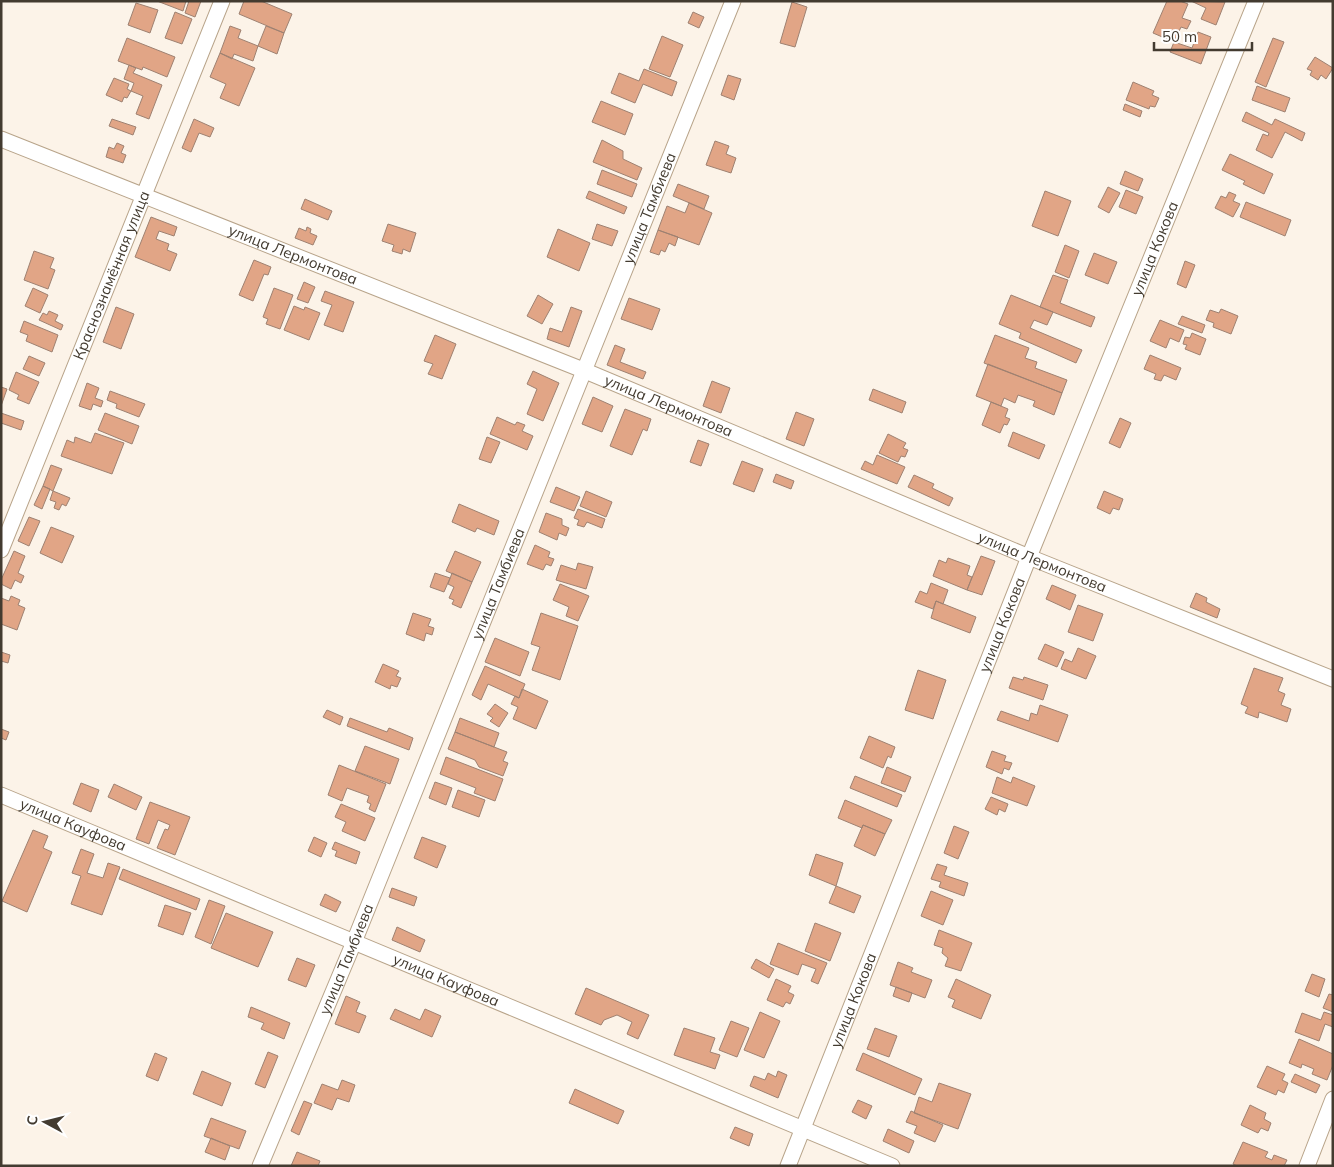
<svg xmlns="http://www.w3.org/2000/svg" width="1334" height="1167" viewBox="0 0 1334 1167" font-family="Mulish,sans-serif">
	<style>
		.building { fill: #e1a586; stroke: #9e8171 }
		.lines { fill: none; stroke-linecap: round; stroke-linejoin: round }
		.minor-casing { stroke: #b8a48a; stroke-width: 17 }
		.minor { stroke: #fff; stroke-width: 15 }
		.labels { text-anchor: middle; stroke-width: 4.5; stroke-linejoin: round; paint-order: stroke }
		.street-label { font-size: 15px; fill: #433b30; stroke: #fff }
	</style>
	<rect width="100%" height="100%" fill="#fcf3e8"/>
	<path class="building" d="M157,1h29l-3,10z
		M189,1h12l-6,16 -10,-4z
		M244,1h17l31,13 -8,19 -45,-19z
		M1167,1h13l8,3 -6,14 9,3 -4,8 -6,-2 -7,15 -21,-9z
		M1191,1l34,1 -9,23 -15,-6 5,-11z
		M792,2l15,5 -12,40 -15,-4z
		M136,3l22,7 -8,23 -22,-8z
		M175,12l17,7 -10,25 -17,-6z
		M693,12l11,5 -5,11 -11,-5z
		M230,26l11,4 -3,8 20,8 -5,15 -19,-7 -2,5 -12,-6z
		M266,26l18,7 -7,21 -19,-8z
		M1198,32l13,5 -10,27 -31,-12 4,-10 18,6z
		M662,36l21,9 -13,32 -21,-8z
		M127,38l48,19 -8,20 -24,-10 -1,3 -24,-9z
		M1273,38l11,4 -18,45 -11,-5z
		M220,53l35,15 -16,38 -19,-8 6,-14 -16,-7z
		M1315,57l18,11 -7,11 -5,-4 -3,5 -8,-5 2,-4 -5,-2z
		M129,65l7,3 -3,5 29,12 -13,34 -13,-5 7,-18 -12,-5 3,-8 -10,-4z
		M644,69l33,13 -5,14 -29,-12 -8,19 -24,-10 8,-20 20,8z
		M728,75l13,4 -7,21 -13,-5z
		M114,78l15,6 -2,5 4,2 -4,7 -3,-1 -2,5 -16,-7z
		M1133,82l21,9 -2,4 7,3 -4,9 -5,-1 -1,3 -23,-9z
		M1257,86l33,12 -5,14 -33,-12z
		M601,101l32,13 -8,21 -33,-13z
		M1125,104l17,7 -2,6 -17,-7z
		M1246,112l26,13 3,-6 30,14 -3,8 -17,-9 -13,26 -16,-8 7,-16 5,2 1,-3 -27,-12z
		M112,119l24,8 -3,8 -24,-9z
		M194,119l20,9 -4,9 -11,-4 -8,19 -9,-4z
		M602,140l21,11v8l19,9 -5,12 -44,-18z
		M715,141l14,5 -3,8 10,4 -5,15 -25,-8z
		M117,143l7,3 -3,7 5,2 -3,8 -17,-6 3,-10 5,2z
		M1230,154l43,20 -9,20 -21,-10 2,-3 -23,-11z
		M602,170l35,14 -5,13 -35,-13z
		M1125,171l18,8 -5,12 -18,-7z
		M678,184l31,12 -5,13 -31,-13z
		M1108,187l12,6 -11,20 -11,-6z
		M1126,190l17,7 -7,17 -17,-7z
		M589,191l38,16 -3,7 -38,-16z
		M1045,191l26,10 -13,35 -26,-10z
		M1229,192l7,3 -3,6 7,3 -7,13 -18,-9 6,-12 5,2z
		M305,199l27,12 -4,9 -27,-11z
		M1246,202l45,18 -6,16 -45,-19z
		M689,203l23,10 -13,32 -41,-15 9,-24 18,7z
		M151,217l26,10 -3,9 -15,-5 -3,8 13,5 -2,6 10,4 -7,17 -35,-14z
		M388,224l28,9 -6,19 -7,-3 -1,5 -10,-3 2,-6 -12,-4z
		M597,224l21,7 -6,15 -20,-7z
		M307,227l4,2 -1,4 7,3 -4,9 -18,-7 4,-10 7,3z
		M558,229l32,14 -11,28 -32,-14z
		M658,230l20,7 -3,9 -6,-3 -4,9 -4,-2 -2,5 -9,-3z
		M1065,245l14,6 -10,27 -14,-6z
		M34,251l20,7 -4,10 5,2 -7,19 -24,-9z
		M1094,253l23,9 -9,22 -23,-9z
		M254,260l17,7 -3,8 -4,-1 -11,27 -14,-6z
		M1185,261l10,4 -9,23 -9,-4z
		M1053,275l15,5 -8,23 35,14 -4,10 -51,-20z
		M304,282l11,5 -7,16 -11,-4z
		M33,288l15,7 -8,18 -15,-7z
		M274,288l19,7 -13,34 -14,-5 2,-5 -5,-2z
		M325,291l29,11 -11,30 -19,-7 8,-20 -11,-4z
		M538,295l15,9 -11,20 -15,-8z
		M1011,295l42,17 -6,13 -13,-5 -4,8 52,22 -6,13 -57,-25 2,-5 -22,-9z
		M629,298l31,11 -8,21 -31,-11z
		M294,306l10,4 1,-3 15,6 -11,27 -25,-10z
		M116,307l18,7 -13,35 -18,-7z
		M571,307l11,4 -13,36 -22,-8 3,-11 12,4z
		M1221,309l17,7 -7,18 -18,-7 1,-4 -8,-3 4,-10 9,3z
		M49,311l9,4 -3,6 8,4 -2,5 -22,-10 4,-7 4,2z
		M1182,316l23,9 -3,8 -24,-9z
		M1160,320l24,10 -5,12 -9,-4 -4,10 -16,-7z
		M24,321l34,14 -6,17 -26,-11 2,-6 -8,-3z
		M1192,333l14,6 -6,16 -15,-6 2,-4 -4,-1 2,-7 5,1z
		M435,335l21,9 -14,35 -14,-5 5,-10 -9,-3z
		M995,335l34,13 -4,10 12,4 -2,6 32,12 -5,13 -78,-30z
		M615,345l10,4 -5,13 26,10 -3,7 -36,-14z
		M1150,355l31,13 -5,12 -12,-5 -3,6 -7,-2 2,-5 -12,-5z
		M29,356l16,7 -6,13 -16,-7z
		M988,364l74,29 -8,22 -21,-9 2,-5 -17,-6 -3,8 -11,-5 -3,8 -25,-10z
		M533,371l26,12 -16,38 -16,-7 10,-25 -10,-5z
		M16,372l23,10 -10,22 -12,-5 2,-4 -10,-5z
		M712,381l18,7 -9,25 -18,-7z
		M87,383l12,5 -4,10 8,3 -2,6 -8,-3 -2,6 -12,-4z
		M1,387l6,2 -6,17z
		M873,389l33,13 -4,11 -33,-13z
		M110,391l35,13 -6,13 -23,-9 1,-4 -10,-4z
		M593,397l20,9 -11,26 -20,-8z
		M991,402l17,7 -3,8 5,2 -3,6 -3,-1 -4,9 -18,-8z
		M625,409l26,10 -4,12 -4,-2 -11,26 -22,-9z
		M796,412l18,7 -10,27 -18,-7z
		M1,413l23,8 -3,9 -20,-7z
		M105,413l34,13 -7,18 -34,-14z
		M497,417l18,8 2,-3 8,3 -3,6 11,5 -6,14 -37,-16z
		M1120,418l11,5 -11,25 -11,-5z
		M1013,432l32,13 -6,14 -31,-13z
		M95,433l29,10 -12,31 -51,-18 6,-16 7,3 1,-6 16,6z
		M888,434l18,9 -3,5 5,2 -3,7 -4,-1 -3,6 -19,-9z
		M487,437l13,5 -9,21 -12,-4z
		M698,440l11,4 -8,22 -11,-4z
		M877,455l28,12 -8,17 -36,-15 4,-8 8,4z
		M742,461l21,8 -9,23 -21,-8z
		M51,465l11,4 -9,22 -10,-5z
		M776,474l18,7 -3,8 -18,-7z
		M914,475l20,9 -2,4 21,10 -4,8 -41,-19z
		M43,486l7,3 -8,20 -8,-4z
		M556,487l24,10 -6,14 -24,-9z
		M53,491l17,7 -4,8 -4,-2 -3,6 -5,-2 2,-6 -6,-2z
		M586,491l26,11 -6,15 -26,-11z
		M1104,491l19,8 -4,11 -6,-2 -3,6 -13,-6z
		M459,504l40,17 -5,14 -17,-7 -2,4 -23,-10z
		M578,509l27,10 -3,9 -15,-6 -3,5 -7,-2 2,-5 -5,-2z
		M546,513l16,6v6l7,3 -3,8 -7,-3 -2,7 -18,-8z
		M29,517l11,4 -11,25 -11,-5z
		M51,527l23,9 -12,27 -22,-10z
		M535,545l15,7 -2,5 6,2 -3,7 -5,-2 -3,6 -16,-6z
		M14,551l11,5 -7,17 6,3 -3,7 -6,-3 -4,9 -10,-5v-4z
		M455,551l26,11 -9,20 -26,-11z
		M981,556l14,5 -13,34 -15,-5z
		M948,558l22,8 -3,9 5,2 -5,13 -34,-14 6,-16 7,3z
		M578,563l15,4 -7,22 -30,-9 5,-15 15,5z
		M435,573l15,5 -6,14 -14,-5z
		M452,573l20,9 -11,26 -9,-4 2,-4 -5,-2 5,-11 -6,-3z
		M931,583l17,7 -5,14 -7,-3 -3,8 -18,-7 5,-11 7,3z
		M560,584l29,12 -11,25 -12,-5 3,-9 -16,-7z
		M1052,585l24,10 -6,15 -24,-11z
		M1196,593l11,5 -1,4 14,7 -3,9 -27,-11z
		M11,596l9,4 -2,5 7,3 -8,22 -16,-6v-26l8,3z
		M936,601l40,16 -6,16 -39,-15z
		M1078,605l25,9 -10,27 -25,-9z
		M413,613l18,6 -3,7 6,2 -2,7 -6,-2 -2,8 -18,-7z
		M541,613l37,13 -18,54 -28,-10 8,-23 -9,-3z
		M495,638l34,14 -9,24 -35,-14z
		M1045,644l19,8 -7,15 -19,-8z
		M1078,648l18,8 -10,23 -25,-10 4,-10 7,3z
		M1,652l9,3 -2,8 -7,-2z
		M383,664l16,7 -3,5 5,2 -4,9 -6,-2 -1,4 -15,-7z
		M485,666l40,18 -6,14 -31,-14 -7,16 -9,-5z
		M1254,668l29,10 -5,13 7,3 -4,11 10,4 -4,13 -28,-10 -1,6 -13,-5 3,-6 -7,-3z
		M918,670l28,10 -13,39 -28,-9z
		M1013,677l10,3 1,-3 24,8 -5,15 -34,-12z
		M522,689l26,12 -12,28 -23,-10 5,-12 -7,-3 4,-8 4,2z
		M495,704l13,9 -9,14 -9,-6 3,-3 -6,-4z
		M1040,705l28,10 -10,27 -61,-22 4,-9 28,10 2,-8 6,2z
		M327,710l16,7 -3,8 -17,-8z
		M350,718l37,14 2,-4 24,10 -4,12 -62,-24z
		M460,718l39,15 -5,14 -39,-15z
		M1,729l8,3 -3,8 -5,-2z
		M455,732l52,20 -4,9 5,2 -5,13 -24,-9 -4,-7 -27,-11z
		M869,736l26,11 -4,11 -3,-2 -5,12 -23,-10z
		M365,746l34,13 -9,25 -35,-13z
		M992,751l14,5 -2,5 8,2 -3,7 -5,-2 -2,6 -16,-7z
		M446,757l57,22 -8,22 -21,-8 2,-5 -36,-14z
		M339,765l47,19 -11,28 -6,-3 2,-5 -4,-2 2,-6 -22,-8 -5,13 -14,-6z
		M887,767l24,10 -6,15 -24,-9z
		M855,776l47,19 -5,12 -47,-19z
		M997,777l14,6 2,-6 22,9 -8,20 -35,-13z
		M435,782l17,6 -6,17 -17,-7z
		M81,783l18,7 -8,22 -18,-8z
		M114,784l28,13 -6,13 -28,-13z
		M458,790l27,10 -6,17 -27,-10z
		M991,797l17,7 -3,8 -6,-3 -2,6 -12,-6z
		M845,800l47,20 -7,14 -22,-9 -1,3 -24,-10z
		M150,802l40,15 -15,38 -18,-7 8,-19 3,1 2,-5 -12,-5 -9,24 -13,-5z
		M341,804l34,14 -10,23 -23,-10 4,-9 -11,-5z
		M863,825l22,9 -10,22 -21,-10z
		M954,826l15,6 -11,27 -14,-6z
		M33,830l15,6 -5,12 9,4 -25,60 -25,-11z
		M314,837l13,6 -6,14 -13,-6z
		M422,837l24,9 -9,22 -23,-10z
		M335,842l25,10 -4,12 -21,-8 2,-5 -5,-2z
		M81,849l13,5 -7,19 16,5 5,-15 12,4 -18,48 -31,-11 10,-28 -9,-3z
		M816,854l27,9 -7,23 -27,-11z
		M937,864l10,3 -3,8 24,8 -4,13 -25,-9 2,-5 -10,-3z
		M123,869l77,30 -4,11 -77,-31z
		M836,886l25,10 -7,17 -25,-10z
		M392,888l25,9 -3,9 -25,-9z
		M931,891l22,9 -10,25 -22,-9z
		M325,894l16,8 -5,10 -16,-7z
		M209,900l16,6 -14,38 -16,-7z
		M165,905l26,8 -8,22 -25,-9z
		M226,913l47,19 -15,35 -47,-19z
		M815,923l26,10 -11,28 -25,-10z
		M397,927l28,13 -5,12 -28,-12z
		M939,930l33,13 -11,28 -16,-5 3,-8 -6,-5 1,-5 -9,-3z
		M778,943l49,20 -9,21 -7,-3 5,-12 -14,-5 -4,11 -28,-11z
		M297,958l18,7 -9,22 -18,-7z
		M756,959l18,10 -5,9 -18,-10z
		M898,962l15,6 -2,4 21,8 -7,18 -35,-13z
		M1312,974l13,5 -6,18 -14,-6z
		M776,979l15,7 -3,6 6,3 -4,9 -4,-2 -3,5 -16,-7z
		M956,979l35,16 -10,24 -29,-12 3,-7 -7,-3z
		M896,987l16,6 -3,9 -16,-6z
		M586,988l63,27 -11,24 -11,-5 5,-12 -15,-7 -13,5 -3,5 -26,-11z
		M1329,994l4,1v17l-10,-4z
		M346,996l14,6 -4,10 10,4 -7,17 -24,-9z
		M251,1007l39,16 -6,16 -23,-10 3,-6 -16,-6z
		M395,1009l25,11 5,-11 16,7 -9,21 -42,-18z
		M760,1012l20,9 -16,37 -20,-8z
		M1324,1012l9,3v12l-8,-3 -6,17 -24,-9 7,-19 19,7z
		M731,1021l18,7 -12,29 -18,-7z
		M684,1028l31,10 -5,14 10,3 -5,14 -41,-14z
		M875,1028l22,8 -8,21 -22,-8z
		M1299,1039l34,15v11l-6,15 -15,-6 2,-5 -12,-5 -1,4 -12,-5z
		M268,1052l10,4 -13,32 -10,-4z
		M155,1053l12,5 -9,23 -12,-5z
		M863,1053l59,26 -7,16 -59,-25z
		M1267,1066l18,8 -3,6 6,3 -4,10 -6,-3 -2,5 -19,-8z
		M202,1071l29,12 -9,23 -29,-12z
		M778,1071l9,4 -9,23 -28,-12 4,-10 11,4 3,-7 8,4z
		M1295,1074l25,11 -4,8 -25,-11z
		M342,1080l13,5 -6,17 -12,-4 -5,12 -18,-7 8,-19 16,6z
		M939,1083l32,11 -13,35 -44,-16 5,-16 13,5z
		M575,1089l49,22 -6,13 -49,-21z
		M858,1100l14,6 -6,13 -14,-7z
		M304,1101l8,3 -13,31 -8,-4z
		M1250,1105l16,8 -2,6 7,4 -3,8 -7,-3 -3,5 -17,-8z
		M911,1111l32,14 -8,17 -21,-9 3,-7 -11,-4z
		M211,1118l35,13 -7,18 -35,-13z
		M735,1127l18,7 -4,12 -19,-8z
		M888,1129l26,12 -5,12 -26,-12z
		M211,1138l19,8 -5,14 -20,-8z
		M1243,1142l25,10 -3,5 7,3 2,-5 13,5 -3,6h-47l-4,-2z
		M297,1152l23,9 -2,5h-27z"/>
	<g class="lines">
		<g class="minor-casing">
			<g id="minor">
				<path id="s1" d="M1,139l582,231 446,187 304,122"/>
				<path id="s2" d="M1,550l221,-549"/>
				<path id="s3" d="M1,795l891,371"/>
				<path id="s4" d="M260,1166l94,-224 379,-941"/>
				<path id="s5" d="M788,1166l241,-609 227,-556"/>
				<path d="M1307,1166l26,-67"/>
			</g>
		</g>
		<use href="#minor" class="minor"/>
	</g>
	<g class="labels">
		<g class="street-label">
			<text dy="5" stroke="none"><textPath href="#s4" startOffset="1034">улица Тамбиева</textPath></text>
			<text dy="5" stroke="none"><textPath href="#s5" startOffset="988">улица Кокова</textPath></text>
			<text dy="5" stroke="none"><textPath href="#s1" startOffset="314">улица Лермонтова</textPath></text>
			<text dy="5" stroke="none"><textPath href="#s2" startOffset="296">Краснознамённая улица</textPath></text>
			<text dy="5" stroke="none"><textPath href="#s1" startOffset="719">улица Лермонтова</textPath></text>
			<text dy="5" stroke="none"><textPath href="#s1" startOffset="1124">улица Лермонтова</textPath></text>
			<text dy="5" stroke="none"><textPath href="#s4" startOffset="629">улица Тамбиева</textPath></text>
			<text dy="5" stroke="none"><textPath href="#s5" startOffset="582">улица Кокова</textPath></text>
			<text dy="5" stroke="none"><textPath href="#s3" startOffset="78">улица Кауфова</textPath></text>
			<text dy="5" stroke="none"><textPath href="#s4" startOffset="224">улица Тамбиева</textPath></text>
			<text dy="5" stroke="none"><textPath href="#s3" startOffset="482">улица Кауфова</textPath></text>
			<text dy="5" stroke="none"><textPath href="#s5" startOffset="178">улица Кокова</textPath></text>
		</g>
	</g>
	<rect width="1334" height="1167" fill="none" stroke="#433b30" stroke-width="5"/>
	<g transform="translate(45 1122) rotate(277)" stroke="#ffffff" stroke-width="4" paint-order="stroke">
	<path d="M0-4L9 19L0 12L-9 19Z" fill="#433b30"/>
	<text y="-8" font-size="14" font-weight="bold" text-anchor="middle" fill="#433b30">С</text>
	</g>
	<path d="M1154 42v8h98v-8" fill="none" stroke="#433b30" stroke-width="2.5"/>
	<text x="1162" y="42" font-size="15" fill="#433b30" stroke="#ffffff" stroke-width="4" paint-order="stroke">50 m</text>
</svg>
